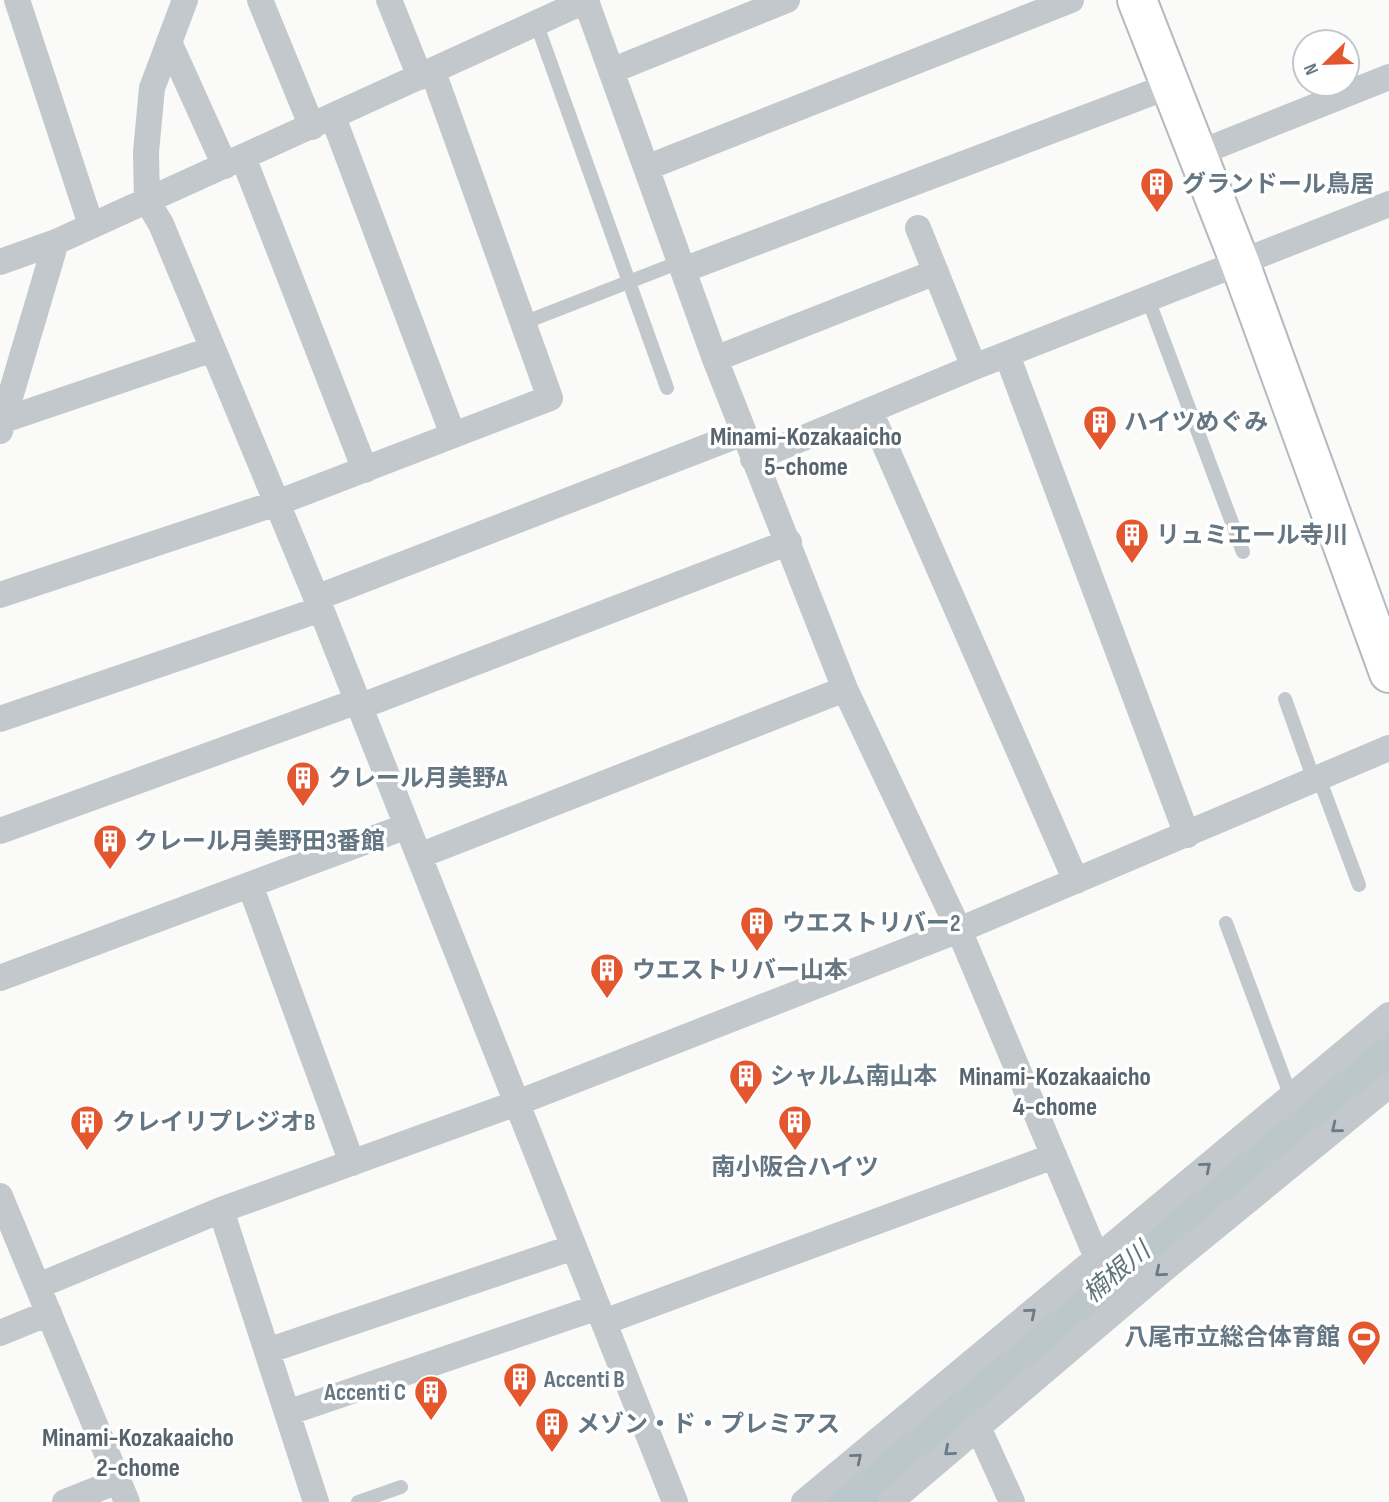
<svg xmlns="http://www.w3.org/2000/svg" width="1389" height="1502" viewBox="0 0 1389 1502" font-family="'Sofia Sans Condensed','Noto Sans JP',sans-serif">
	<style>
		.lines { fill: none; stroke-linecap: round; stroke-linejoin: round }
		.river { stroke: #bbc7cb; stroke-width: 54 }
		.secondary-casing { stroke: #b3babf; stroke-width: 42 }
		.lane { stroke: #c3c8cc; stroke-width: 14 }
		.street { stroke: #c3c8cc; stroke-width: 26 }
		.secondary { stroke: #fff; stroke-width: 38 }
		.oneway { stroke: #6a7a87 }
		.labels { text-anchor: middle; stroke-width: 7; stroke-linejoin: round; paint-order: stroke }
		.poi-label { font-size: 24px; font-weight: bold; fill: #657683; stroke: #fff; text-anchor: start }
		.neighbourhood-label { font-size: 26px; font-weight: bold; fill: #57646e; stroke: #fff }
		.water-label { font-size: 26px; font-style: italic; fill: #60757c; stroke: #fff }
	</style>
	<rect width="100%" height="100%" fill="#fafaf8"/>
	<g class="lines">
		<path class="river" d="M842,1502l547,-461"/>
		<g class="secondary-casing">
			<path id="secondary" d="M1137,0l103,263 149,410"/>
		</g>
		<path class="lane" d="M537,25l130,363
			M1148,299l95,253
			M523,323l157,-61
			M1285,699l29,81
			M1319,778l40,107
			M1226,923l65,174
			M358,1502l43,-15"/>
		<path class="street" d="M17,0l74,225
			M185,0l-33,88 -6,64 1,49 14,23 160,385 354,893
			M260,0l52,127
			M389,0l31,77
			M586,1l129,358 130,330 114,241 138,328
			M169,42l56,124
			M611,71l176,-71
			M333,117l120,318
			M1199,153l190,-76
			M243,157l122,313
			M646,168l425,-168
			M918,228l56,139
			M0,262l56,-20 531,-242
			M683,270l489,-185
			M1007,355l180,480
			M715,359l221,-87
			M870,411l206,470
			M4,420l209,-71
			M0,431l56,-189
			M753,459l221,-92 415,-163
			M0,595l277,-92 273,-105 -117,-326
			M316,598l427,-165
			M359,707l430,-165
			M0,719l321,-110
			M0,831l358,-130
			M419,856l426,-167
			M250,885l102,278
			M0,978l407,-152
			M0,1196l127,306
			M221,1210l95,292
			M38,1286l183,-76 296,-107 442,-173 430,-182
			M604,1322l450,-166
			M0,1333l49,-20
			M267,1351l307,-104
			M287,1413l311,-106
			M978,1427l34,75
			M65,1502l53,-21
			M804,1502l585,-487
			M890,1502l274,-233 225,-184"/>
		<use href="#secondary" class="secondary"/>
	</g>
	<defs><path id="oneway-chevron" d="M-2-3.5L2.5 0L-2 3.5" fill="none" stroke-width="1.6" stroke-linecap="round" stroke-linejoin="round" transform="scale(1.75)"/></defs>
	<g class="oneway">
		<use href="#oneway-chevron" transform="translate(1336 1128) rotate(141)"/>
		<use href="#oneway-chevron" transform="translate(1206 1167) rotate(-40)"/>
		<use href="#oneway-chevron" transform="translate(1160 1272) rotate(140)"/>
		<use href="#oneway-chevron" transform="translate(1031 1313) rotate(-40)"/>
		<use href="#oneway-chevron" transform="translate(949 1451) rotate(139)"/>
		<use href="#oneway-chevron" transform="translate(857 1458) rotate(-40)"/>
	</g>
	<defs>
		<g id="building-pin" transform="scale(1.75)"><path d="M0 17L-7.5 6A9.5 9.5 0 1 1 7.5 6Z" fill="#e4572e" stroke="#fff"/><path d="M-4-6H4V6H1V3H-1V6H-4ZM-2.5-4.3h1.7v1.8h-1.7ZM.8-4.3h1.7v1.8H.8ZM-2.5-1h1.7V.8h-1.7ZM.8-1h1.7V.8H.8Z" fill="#fff"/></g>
		<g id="stadium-pin" transform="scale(1.75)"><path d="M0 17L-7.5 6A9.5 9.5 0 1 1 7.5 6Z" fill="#e4572e" stroke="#fff"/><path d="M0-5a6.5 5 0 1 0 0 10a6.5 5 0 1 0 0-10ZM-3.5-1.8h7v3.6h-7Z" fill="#fff"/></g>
	</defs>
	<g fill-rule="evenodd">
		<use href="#building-pin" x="1157" y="184"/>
		<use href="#building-pin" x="1100" y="422"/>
		<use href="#building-pin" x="1132" y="535"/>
		<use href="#building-pin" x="303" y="778"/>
		<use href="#building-pin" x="110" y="841"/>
		<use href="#building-pin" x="757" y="923"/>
		<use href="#building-pin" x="607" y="970"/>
		<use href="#building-pin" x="746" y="1076"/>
		<use href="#building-pin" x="87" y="1122"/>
		<use href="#building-pin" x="795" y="1122"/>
		<use href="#stadium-pin" x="1364" y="1337"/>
		<use href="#building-pin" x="520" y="1379"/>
		<use href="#building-pin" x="431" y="1392"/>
		<use href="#building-pin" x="552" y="1424"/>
	</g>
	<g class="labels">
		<g class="poi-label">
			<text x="1182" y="192">グランドール鳥居</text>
			<text x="1124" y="430">ハイツめぐみ</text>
			<text x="1156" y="543">リュミエール寺川</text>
			<text x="328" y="786">クレール月美野A</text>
			<text x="134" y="849">クレール月美野田3番館</text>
			<text x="782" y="931">ウエストリバー2</text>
			<text x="632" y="978">ウエストリバー山本</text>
			<text x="770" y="1084">シャルム南山本</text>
			<text x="112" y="1130">クレイリプレジオB</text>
			<text x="795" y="1175" text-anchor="middle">南小阪合ハイツ</text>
			<text x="1340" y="1345" text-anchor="end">八尾市立総合体育館</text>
			<text x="544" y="1387">Accenti B</text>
			<text x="406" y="1400" text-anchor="end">Accenti C</text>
			<text x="576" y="1432">メゾン・ド・プレミアス</text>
		</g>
		<g class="neighbourhood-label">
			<text x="806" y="445">Minami-Kozakaaicho<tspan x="806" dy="30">5-chome</tspan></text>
			<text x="1055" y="1085">Minami-Kozakaaicho<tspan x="1055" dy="30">4-chome</tspan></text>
			<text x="138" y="1446">Minami-Kozakaaicho<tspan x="138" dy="30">2-chome</tspan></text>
		</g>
		<g class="water-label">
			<text transform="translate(1116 1272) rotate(-40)" y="9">楠根川</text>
		</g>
	</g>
	<g transform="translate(1326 63) rotate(247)"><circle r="33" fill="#ffffff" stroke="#c1c8cd" stroke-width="2"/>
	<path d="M0-5L12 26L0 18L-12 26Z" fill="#e4572e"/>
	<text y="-10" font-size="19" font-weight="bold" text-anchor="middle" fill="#657683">N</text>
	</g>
</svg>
